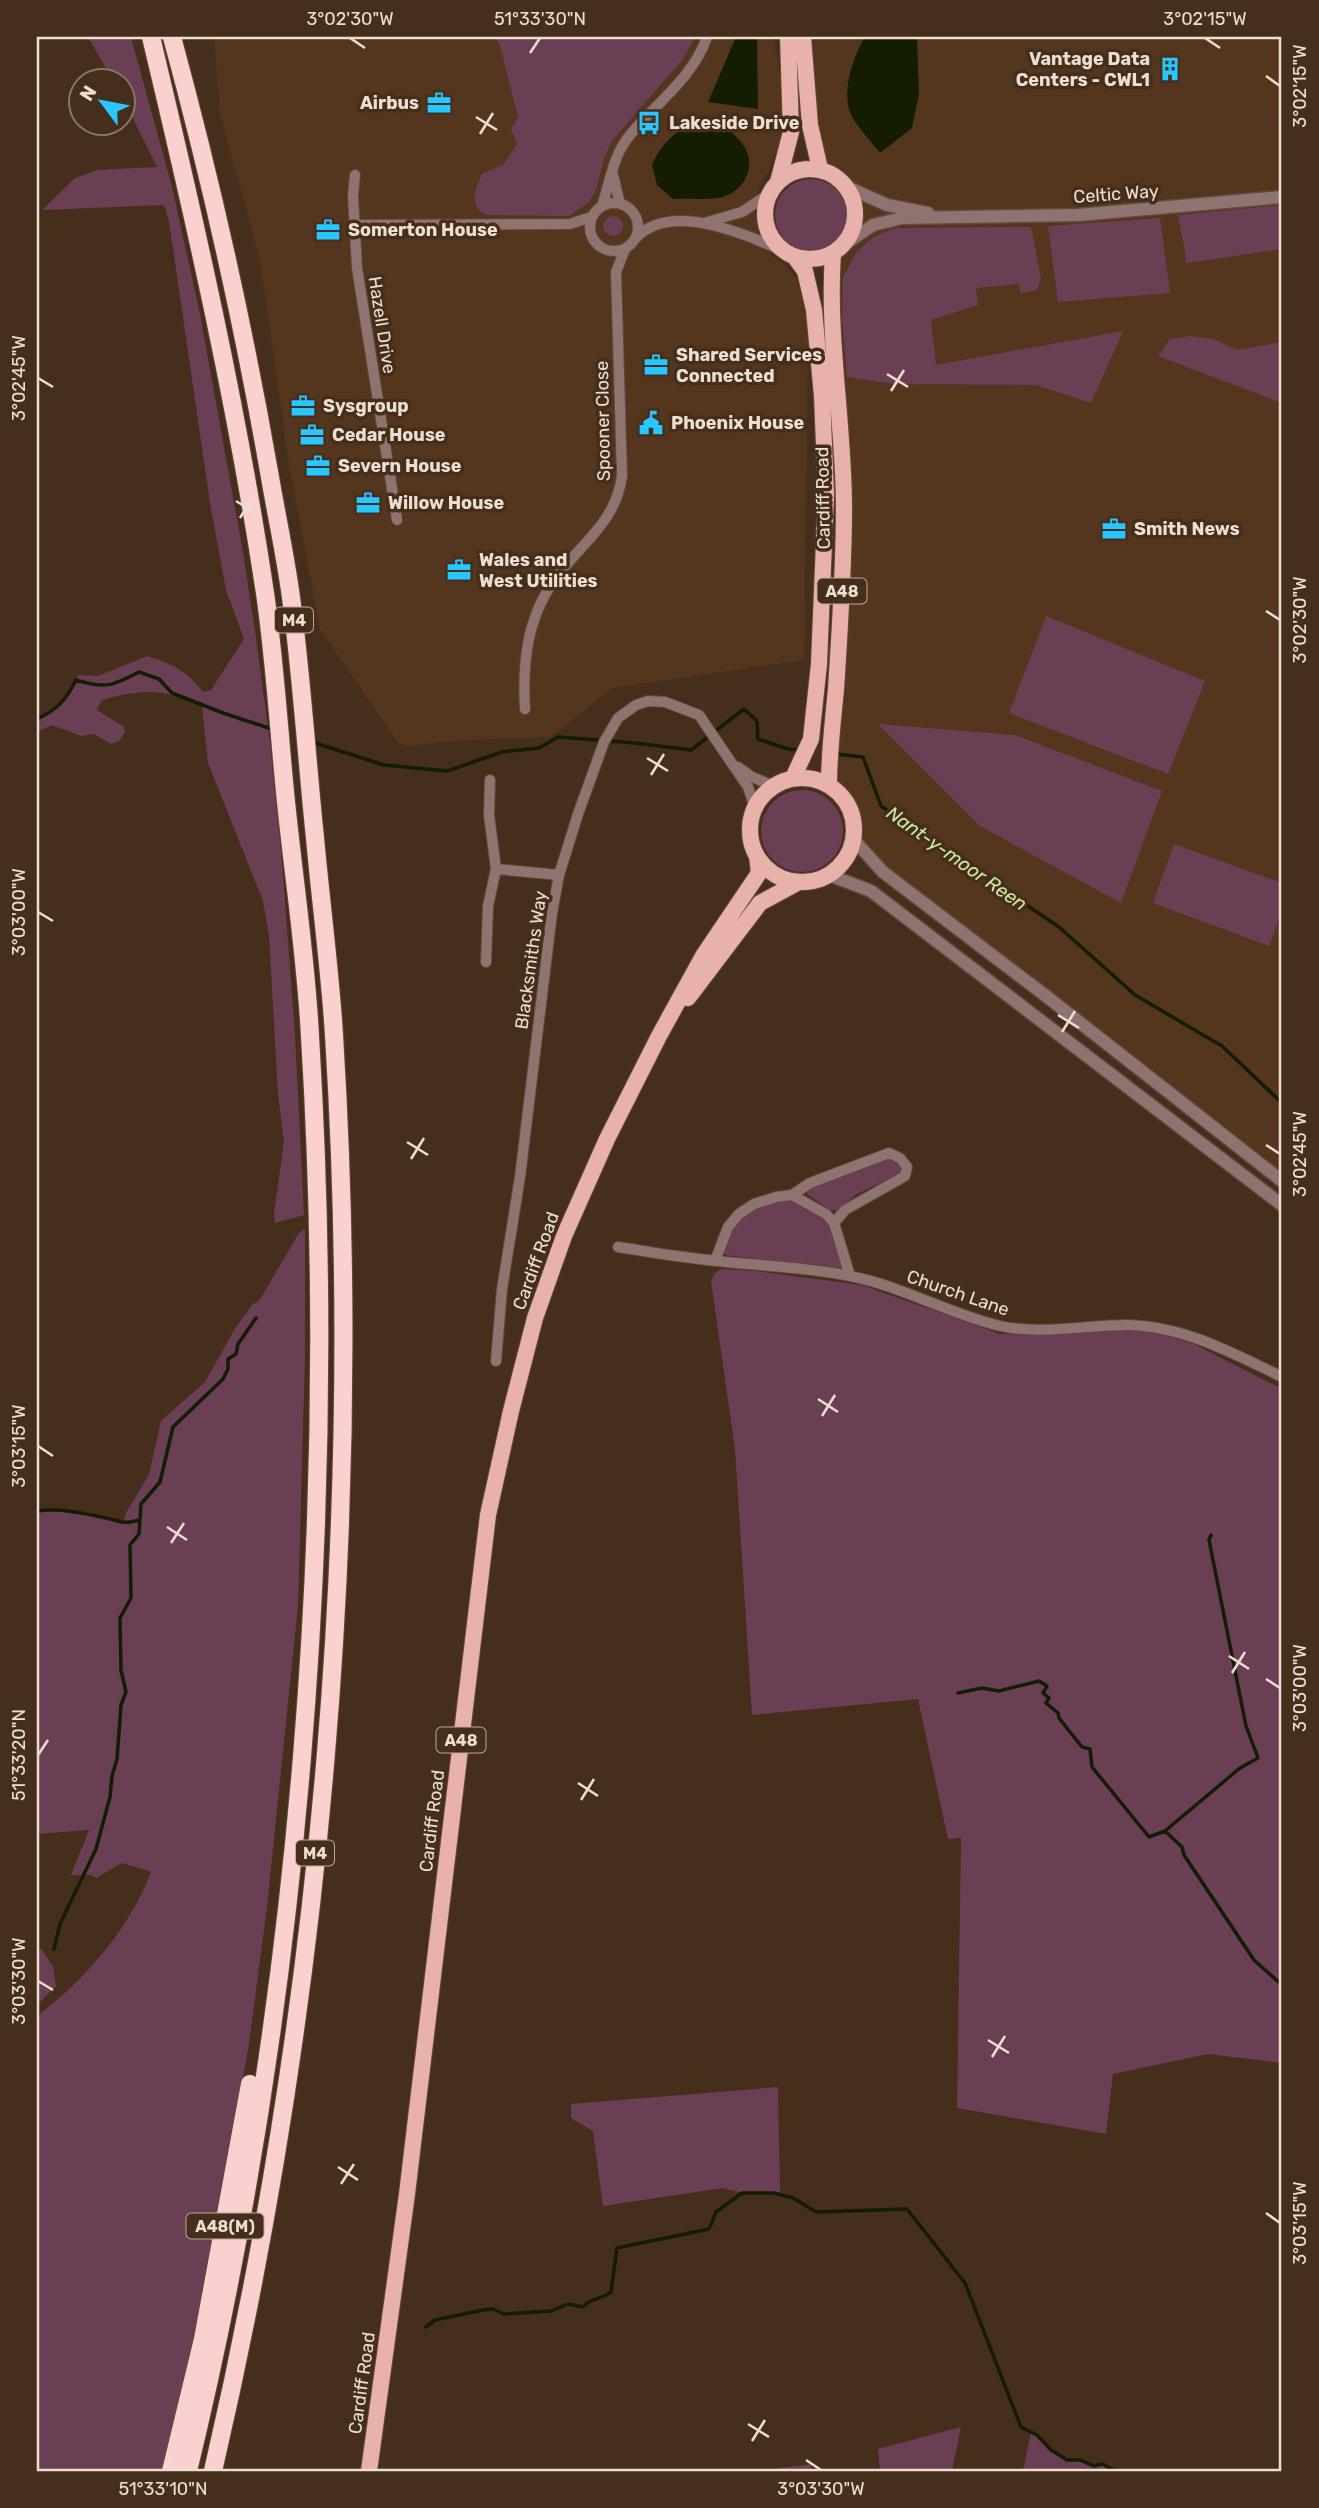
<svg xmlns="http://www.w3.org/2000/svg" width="1319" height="2508" viewBox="0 0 1319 2508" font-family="Rubik,sans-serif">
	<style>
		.built { fill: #54361f }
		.green { fill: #6a3f53 }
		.water { fill: #141c03 }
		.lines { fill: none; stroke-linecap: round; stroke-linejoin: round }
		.stream { stroke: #141c03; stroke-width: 3.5 }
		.minor-casing { stroke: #614a39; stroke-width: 12 }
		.tertiary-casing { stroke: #614a39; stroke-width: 15 }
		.primary-casing { stroke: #614a39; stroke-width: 18 }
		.motorway-casing { stroke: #614a39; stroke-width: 20 }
		.minor { stroke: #8f7371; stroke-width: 10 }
		.tertiary { stroke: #8f7371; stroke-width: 12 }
		.primary { stroke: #e9b1ac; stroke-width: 16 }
		.motorway { stroke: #fad1ce; stroke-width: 18 }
		.ticks { fill: none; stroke: #edded3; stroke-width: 2.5 }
		.labels { text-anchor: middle; stroke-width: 7; stroke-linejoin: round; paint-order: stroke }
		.shield { fill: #462e1c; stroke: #bba99c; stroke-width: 2 }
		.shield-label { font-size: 16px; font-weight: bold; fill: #edded3 }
		.poi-label { font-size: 18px; font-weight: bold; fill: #edded3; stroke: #462e1c; text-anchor: start }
		.street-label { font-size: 18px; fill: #edded3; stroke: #462e1c }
		.water-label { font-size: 19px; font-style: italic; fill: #cceb9c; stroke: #462e1c }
		.neatline { fill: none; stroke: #edded3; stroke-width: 2.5 }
		.ticks-label { font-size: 18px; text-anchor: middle; fill: #edded3 }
	</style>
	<rect width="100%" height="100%" fill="#462e1c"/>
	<path class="built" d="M214,37h559l9,46 2,49 -16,40 -9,13 -4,26 7,37 23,17 13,16 10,45 -4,334 -192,28 -61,49 -99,4 -42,5 -11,-2 -79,-115 -31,-164 -29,-205 -40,-146z
		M803,37h479v1144l-347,-268 -81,-73 -2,-28 -9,-16 -14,-12 13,-177 -9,-354 17,-16 4,-12 2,-17 -9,-21 -14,-13 -13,-5z"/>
	<path class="green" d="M88,37h43l41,150 28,127 43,238 13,86 14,105 12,119 13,173 9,180 -29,8 -1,-10 10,-71 -6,-48 -9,-159 -6,-34 -55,-138 -6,-57c-40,-18 -59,-17 -100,-6l-5,10 27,17 1,5 -6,9 -8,3 -17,-10 -13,2 -29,-11 -15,7v-13c25,-12 30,-20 42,-44l19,1 49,-20c27,9 39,14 56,36l8,-2 33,-51 -18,-49 -16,-87 -41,-282 -5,-16 -122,5 33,-32 22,-8 60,-3 -34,-68 -1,-19h-9z
		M495,37h200l-12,22 -71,82 -8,17 -7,30 -8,14 -20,14 -82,-1c-19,-7 -12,-26 -5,-41l22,-10 13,-20 -6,-15 7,-12 -18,-71z
		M775 215a36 36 0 1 1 72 0a36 36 0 1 1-72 0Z
		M1282,205v44l-95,14 -9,-48z
		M603 226a10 10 0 1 1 20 0a10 10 0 1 1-20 0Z
		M1160,218l10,75 -112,9 -10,-76z
		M1031,227l10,51 -4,12 -17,3 -1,-9 -43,4 2,17 -47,15 5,45 187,-34 -32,72 -55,-18 -143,-1 -46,-7 -5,-61 1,-38 13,-25 17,-16 23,-9z
		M1190,336l22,3 26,11 44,-8v61l-124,-47 12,-17z
		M1046,616l159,65 -37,93 -159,-61z
		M878,724l137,11 147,56 -41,112 -141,-77z
		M761 831a41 41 0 1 1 82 0a41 41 0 1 1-82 0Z
		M1174,844l108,39v28l-13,35 -116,-43z
		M888,1156l9,2 5,9 -1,6 -46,22 -17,16 -8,-1 -23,-16 3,-7z
		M786,1198c45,14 47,28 58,71l-2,1 -117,-15 -2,-3c16,-41 23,-40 63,-54z
		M305,1229v127l-7,250 -31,301 -18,137 -38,216 -32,147 -17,64h-125v-455c48,-36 93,-88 114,-144l-29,-9 -26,15 -5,-3h-20l18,-45 -52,4v-323c25,-3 63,5 87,13l1,-9 24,-41 12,-53 44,-39 31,-55 17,-23 6,-3 40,-68z
		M721,1269l35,2 106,14 138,49 132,-5 23,3 39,12 88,45v674l-74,-9 -95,20 -7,60 -149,-26 4,-270 -13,1 -30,-140 -166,16 -17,-266 -24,-168 4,-8z
		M42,1949l11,18 3,19 -19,19v-55z
		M778,2087l2,109 -6,-3h-32l-19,-5 -120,18 -10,-75 -22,-13v-14z
		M961,2427l-9,44h-72l-2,-22z
		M1031,2432c14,7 21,25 37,28 4,1 8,0 12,0 9,2 12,7 22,4l5,3 -1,4h-83z
		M811,2464v7h-55l48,-6z"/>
	<path class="water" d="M736,37h21l1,72 -50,-7z
		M865,37h52l2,56 -7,35 -32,25c-8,-11 -26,-29 -30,-41 -8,-22 3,-56 15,-75z
		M687,126l8,5 33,-2c6,6 15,13 18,21 11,22 -8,46 -29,48 -14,2 -30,0 -44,1l-16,-14 -5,-20c7,-17 19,-30 35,-39z"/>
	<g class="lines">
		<path class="stream" d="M37,719c20,-9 29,-19 39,-39 29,9 37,6 63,-8l20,7 13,14 51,20 52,17
			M312,742l72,23 63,6 55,-19 37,-4 19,-11 77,6 56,7 53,-41 13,12 1,18 30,10 11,1
			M835,754l28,3 18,49 178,121 76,68 87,51 60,57
			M37,1511c23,-3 46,2 69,7 15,3 16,7 33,2
			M958,1693l24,-5 17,3 40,-10 8,5 -4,7 6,5 -3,5 12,10 1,5 23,29 8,2 2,18 57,70 16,-6 17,16 2,8 70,105 28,25
			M1165,1831l75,-63 18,-10 -12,-32 -37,-186 2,-5
			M54,1949l6,-25 36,-75 14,-52 2,-21 5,-17 4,-54 5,-13 -5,-22 -1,-52 11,-20 -1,-53 9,-11 2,-30 19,-22 13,-55 50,-48 5,-10v-10l8,-5 2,-10 18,-26
			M426,2327l9,-7 48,-10 10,-1 11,5 47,-3 17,-7 15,3c7,-9 20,-8 28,-15l6,-44 92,-19 7,-17 26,-19h32l19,5 23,14 91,-3 58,74 56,144 16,8 14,15 16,10h13l14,6 8,-2 14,7"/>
		<g class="minor-casing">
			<path id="minor" d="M355,175l-2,20 4,73 40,252
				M613,175l7,29
				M590 227a24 24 0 1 1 48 0a24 24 0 1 1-48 0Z
				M602,206c8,-24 11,-51 28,-71 26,-32 63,-57 77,-98
				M704,223l38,-11 27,-18
				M354,225l216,-1 21,-7
				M635,239c35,-39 110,-5 150,13
				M525,709c-3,-51 3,-98 37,-139 26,-32 54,-51 60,-94l-6,-204 9,-23
				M738,767l14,10 22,9
				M496,869l63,6
				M486,962l2,-56 8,-37 -7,-54 1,-35
				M792,1195l18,-12 79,-30 11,5 7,9 -2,9 -60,34 -11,13
				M618,1247c33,5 66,11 100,14 43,5 89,6 132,15 52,10 99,38 150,50 41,9 86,-1 128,-1 55,1 105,28 154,52
				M715,1261l13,-34 11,-13 15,-10 22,-7 16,-2 34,19 8,9 16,53
				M496,1361l6,-72 18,-112 32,-264 7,-38 19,-61 26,-72 14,-24 18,-13 12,-4 17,1 34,13 49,72 7,21"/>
		</g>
		<g class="tertiary-casing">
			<path id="tertiary" d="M847,187l40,18 41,8
				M842,246l31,-21 29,-7 176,-3 204,-18
				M854,840l29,32 163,124 236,185
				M829,875l42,16 411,314"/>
		</g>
		<g class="primary-casing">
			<path id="primary" d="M803,37l7,88 10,44
				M765 214a45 45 0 1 1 90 0a45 45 0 1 1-90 0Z
				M778,182l13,-50 -3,-95
				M793,778l18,-39 8,-75 7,-170 -4,-98 -8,-86 -9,-39 -11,-15
				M750 830a52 52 0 1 1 104 0a52 52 0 1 1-104 0Z
				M829,784c0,-32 4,-63 7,-95 4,-60 8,-120 8,-181 0,-85 -17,-170 -11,-255
				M688,998l72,-95 39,-21
				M369,2471l38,-277 81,-679 23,-104 24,-93 29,-82 43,-97 52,-103 44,-80 56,-83 -2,-17"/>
		</g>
		<g class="motorway-casing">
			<path id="motorway" d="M151,37c44,184 86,369 114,556 10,69 14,140 21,209 8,78 20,156 24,234 29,476 -10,972 -122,1435
				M172,37c40,147 73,295 99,446 7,40 16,81 21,122 10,77 15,156 23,233 6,66 15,132 19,197 30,480 -12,968 -121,1436
				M171,2471l32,-132 47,-255"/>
		</g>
		<use href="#minor" class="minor"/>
		<use href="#tertiary" class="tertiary"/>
		<use href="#primary" class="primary"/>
		<use href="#motorway" class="motorway"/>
	</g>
	<path class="ticks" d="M350,38l15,10M1205,38l15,10M530,53l10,-15M1266,76l14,10M476,117l21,13M480,134l13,-21M887,374l21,13M38,378l15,9M891,391l13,-21M236,501l21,13M240,518l13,-21M1266,611l14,9M647,758l21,13M651,775l13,-21M38,912l15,9M1058,1015l21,13M1062,1032l13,-21M407,1142l21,13M1266,1145l14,9M411,1159l13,-21M818,1399l20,13M822,1416l13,-21M38,1446l15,10M167,1527l20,13M171,1543l13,-20M1229,1656l20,13M1232,1673l13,-21M1266,1679l14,9M38,1755l10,-15M578,1783l20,13M581,1800l13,-21M38,1981l15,9M988,2040l21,13M992,2057l13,-21M338,2167l20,13M341,2184l13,-20M1266,2213l14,10M748,2424l21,13M752,2441l13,-21M806,2460l15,10M163,2470l10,-15"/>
	<defs>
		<g id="building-bare" transform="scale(1.89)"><path d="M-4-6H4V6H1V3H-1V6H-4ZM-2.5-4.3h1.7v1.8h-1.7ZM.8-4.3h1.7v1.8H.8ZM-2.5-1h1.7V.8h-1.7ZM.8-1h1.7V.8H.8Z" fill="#27c8ff" stroke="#462e1c" stroke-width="2.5" paint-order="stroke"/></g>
		<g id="office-bare" transform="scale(1.89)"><path d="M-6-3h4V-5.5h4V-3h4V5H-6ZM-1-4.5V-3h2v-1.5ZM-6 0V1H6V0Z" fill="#27c8ff" stroke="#462e1c" stroke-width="2.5" paint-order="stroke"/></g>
		<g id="bus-bare" transform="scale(1.89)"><path d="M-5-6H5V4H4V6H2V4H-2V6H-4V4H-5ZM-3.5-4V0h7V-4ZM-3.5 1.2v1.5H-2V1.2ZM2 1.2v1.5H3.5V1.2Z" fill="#27c8ff" stroke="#462e1c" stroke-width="2.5" paint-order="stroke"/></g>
		<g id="civic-bare" transform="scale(1.89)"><path d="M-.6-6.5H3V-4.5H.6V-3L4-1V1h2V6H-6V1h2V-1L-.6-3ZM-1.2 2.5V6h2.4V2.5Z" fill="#27c8ff" stroke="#462e1c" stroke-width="2.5" paint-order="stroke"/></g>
	</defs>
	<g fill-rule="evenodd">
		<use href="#building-bare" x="1170" y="69"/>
		<use href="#office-bare" x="439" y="103"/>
		<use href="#bus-bare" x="649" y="123"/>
		<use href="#office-bare" x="328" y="230"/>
		<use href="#office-bare" x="656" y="365"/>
		<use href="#office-bare" x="303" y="406"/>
		<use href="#civic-bare" x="651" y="423"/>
		<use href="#office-bare" x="312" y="435"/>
		<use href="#office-bare" x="318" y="466"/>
		<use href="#office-bare" x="368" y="503"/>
		<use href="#office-bare" x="1114" y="529"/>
		<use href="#office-bare" x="459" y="570"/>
	</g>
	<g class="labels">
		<g class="shield">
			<rect x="817.5" y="578.5" width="49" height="25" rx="5"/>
			<rect x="275" y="607.5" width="38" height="25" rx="5"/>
			<rect x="436.5" y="1727.5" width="49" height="25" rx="5"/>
			<rect x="296" y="1840.5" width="38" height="25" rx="5"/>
			<rect x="186.5" y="2213.5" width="77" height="25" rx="5"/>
		</g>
		<g class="shield-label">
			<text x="842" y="597">A48</text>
			<text x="294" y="626">M4</text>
			<text x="461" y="1746">A48</text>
			<text x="315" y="1859">M4</text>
			<text x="225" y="2232">A48(M)</text>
		</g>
		<g class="poi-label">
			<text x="1150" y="65" text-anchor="end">Vantage Data<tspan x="1150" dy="21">Centers - CWL1</tspan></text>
			<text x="419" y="109" text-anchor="end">Airbus</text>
			<text x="669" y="129">Lakeside Drive</text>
			<text x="348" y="236">Somerton House</text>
			<text x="676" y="361">Shared Services<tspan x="676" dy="21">Connected</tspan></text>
			<text x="323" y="412">Sysgroup</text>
			<text x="671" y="429">Phoenix House</text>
			<text x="332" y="441">Cedar House</text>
			<text x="338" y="472">Severn House</text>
			<text x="388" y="509">Willow House</text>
			<text x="1134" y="535">Smith News</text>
			<text x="479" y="566">Wales and<tspan x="479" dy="21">West Utilities</tspan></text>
		</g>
		<g class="street-label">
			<text transform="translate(1116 194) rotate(-4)" y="6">Celtic Way</text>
			<text transform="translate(382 325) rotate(81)" y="6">Hazell Drive</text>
			<text transform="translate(603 421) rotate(-91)" y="6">Spooner Close</text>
			<text transform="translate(823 498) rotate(-91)" y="6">Cardiff Road</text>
			<text transform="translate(531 960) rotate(-82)" y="6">Blacksmiths Way</text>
			<text transform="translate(536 1261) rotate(-70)" y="6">Cardiff Road</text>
			<text transform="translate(958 1293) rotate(19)" y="6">Church Lane</text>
			<text transform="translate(432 1821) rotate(-83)" y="6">Cardiff Road</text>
			<text transform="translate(362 2383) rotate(-82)" y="6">Cardiff Road</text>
		</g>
		<g class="water-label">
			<text transform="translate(957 858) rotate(35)" y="7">Nant-y-moor Reen</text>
		</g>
	</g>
	<rect width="1319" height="2508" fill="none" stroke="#462e1c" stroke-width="77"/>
	<g transform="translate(102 102) rotate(302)"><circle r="33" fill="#462e1c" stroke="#897465" stroke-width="2"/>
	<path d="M0-5L12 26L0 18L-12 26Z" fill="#27c8ff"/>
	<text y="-10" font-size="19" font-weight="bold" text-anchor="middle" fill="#edded3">N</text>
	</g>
	<rect x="38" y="38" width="1242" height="2432" class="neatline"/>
	<g class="ticks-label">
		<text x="350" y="25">3°02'30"W</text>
		<text x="540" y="25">51°33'30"N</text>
		<text x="1205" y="25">3°02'15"W</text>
		<text transform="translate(1300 86) rotate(-90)" y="6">3°02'15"W</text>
		<text transform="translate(19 378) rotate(-90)" y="6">3°02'45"W</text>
		<text transform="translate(1300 620) rotate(-90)" y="6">3°02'30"W</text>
		<text transform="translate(19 912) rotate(-90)" y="6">3°03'00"W</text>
		<text transform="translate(1300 1154) rotate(-90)" y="6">3°02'45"W</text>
		<text transform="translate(19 1446) rotate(-90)" y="6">3°03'15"W</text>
		<text transform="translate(1300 1688) rotate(-90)" y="6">3°03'00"W</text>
		<text transform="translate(19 1755) rotate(-90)" y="6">51°33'20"N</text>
		<text transform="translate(19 1981) rotate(-90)" y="6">3°03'30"W</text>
		<text transform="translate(1300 2223) rotate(-90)" y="6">3°03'15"W</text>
		<text x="163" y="2495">51°33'10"N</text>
		<text x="821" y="2495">3°03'30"W</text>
	</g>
</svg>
